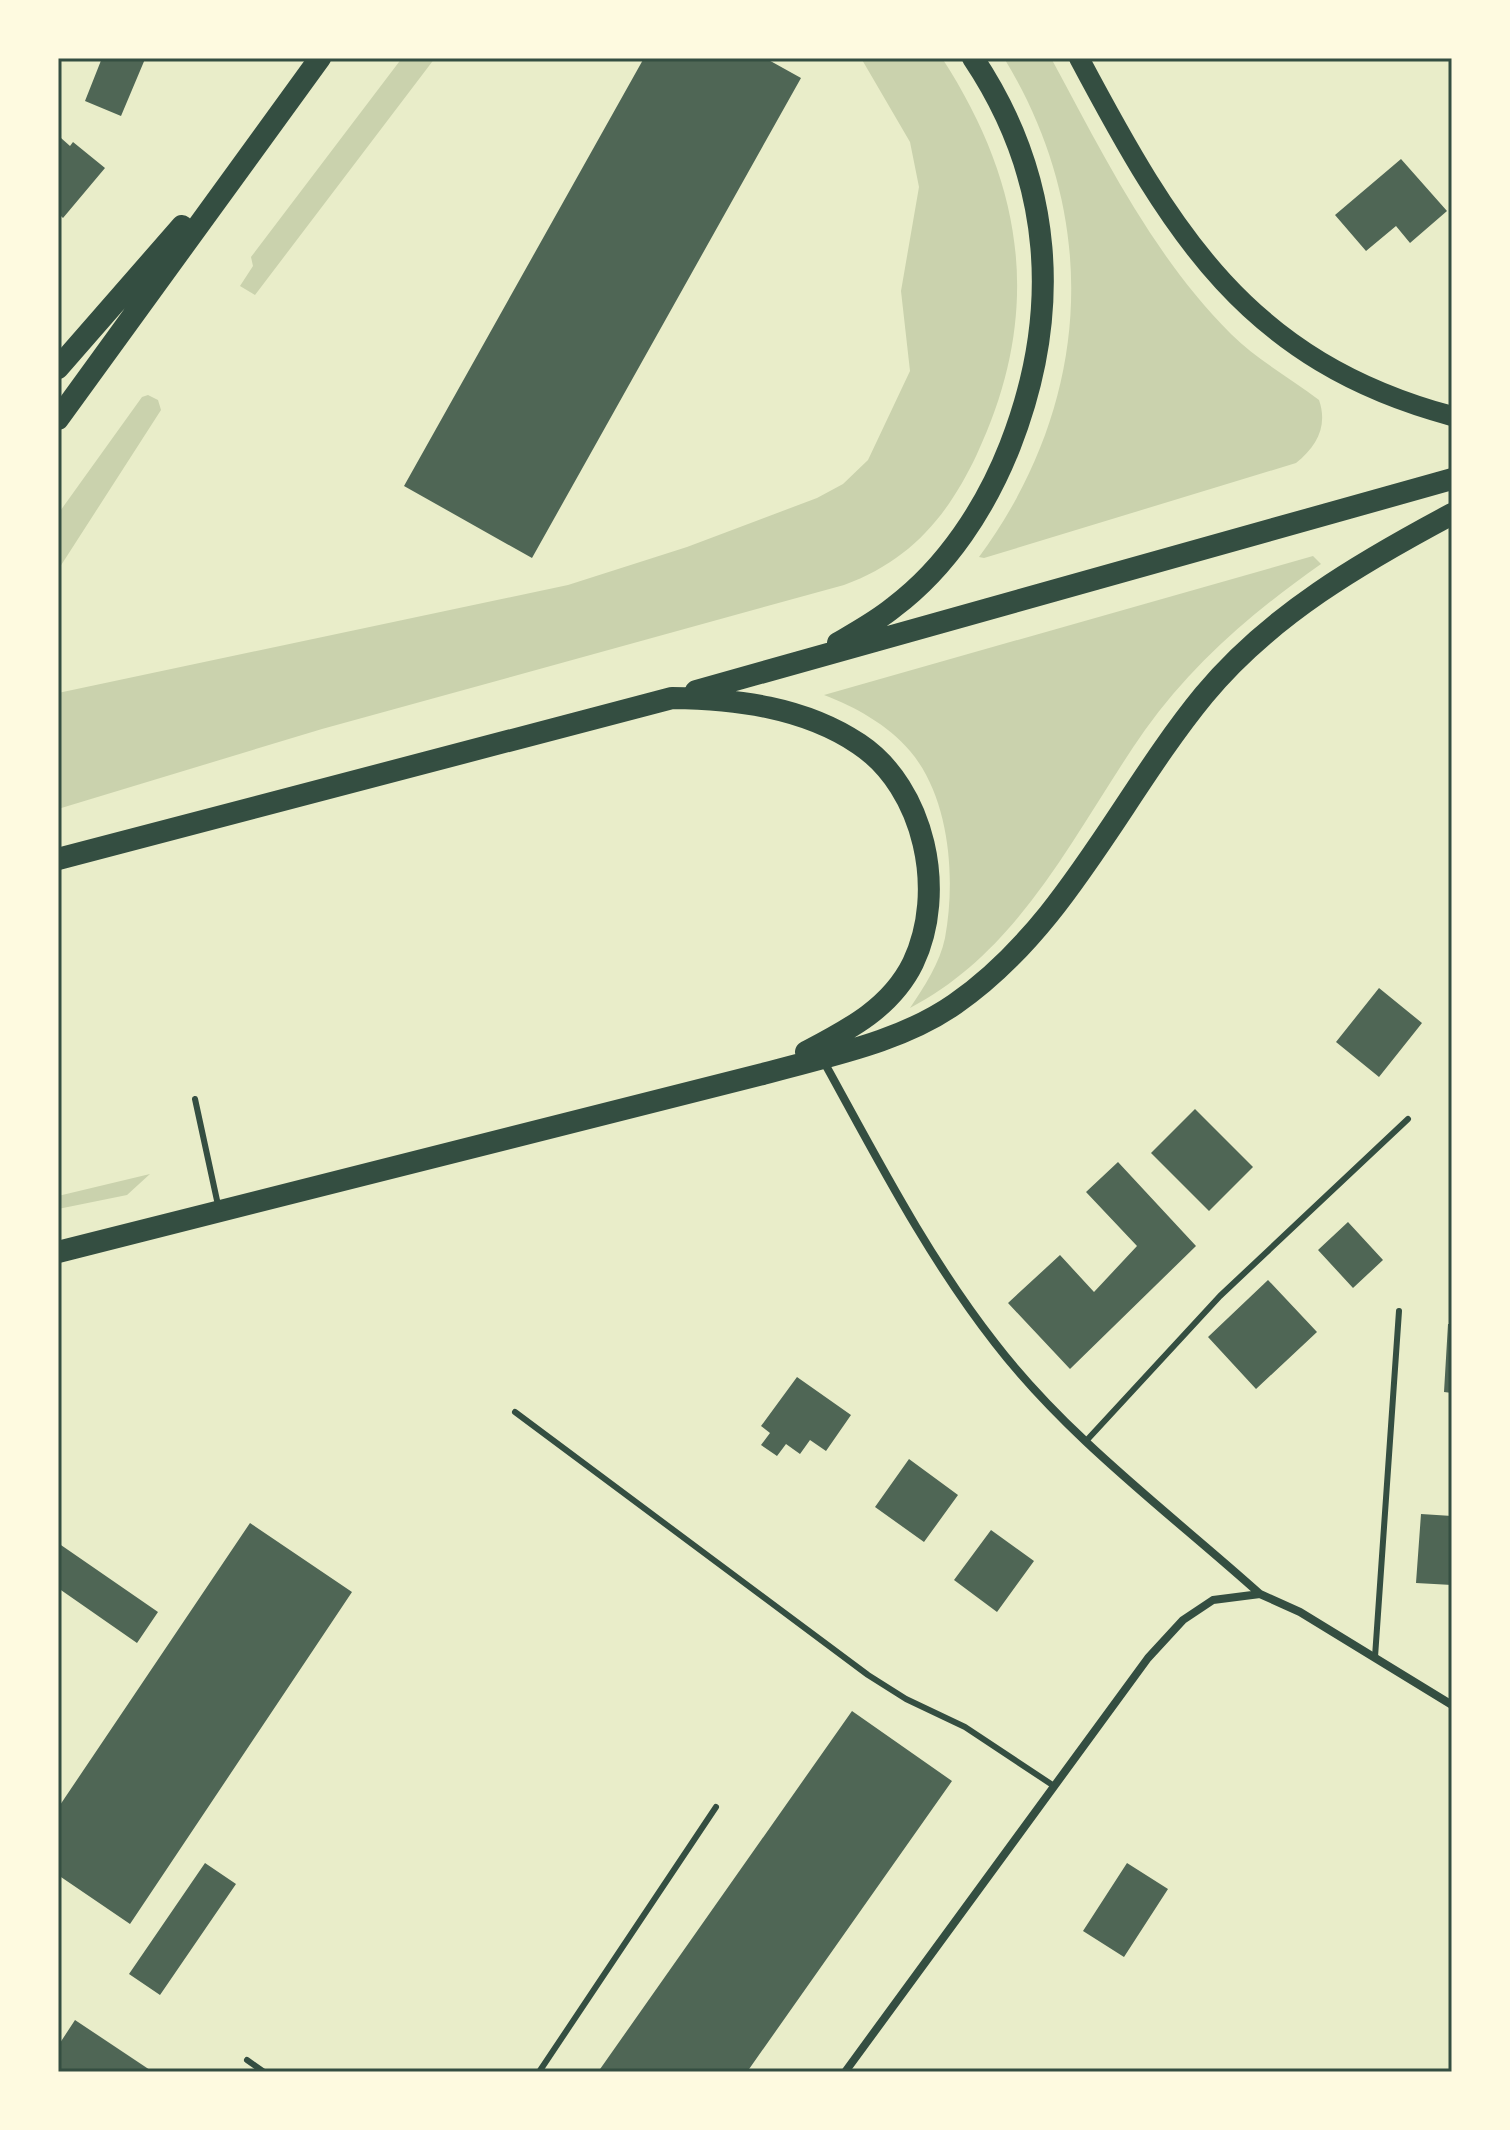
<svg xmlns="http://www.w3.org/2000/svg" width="1510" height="2130" viewBox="0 0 1510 2130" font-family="'IBM Plex Sans',sans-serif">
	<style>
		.green { fill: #cad2ad }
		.building { fill: #4f6655 }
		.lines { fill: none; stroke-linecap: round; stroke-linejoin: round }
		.service { stroke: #344e41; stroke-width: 6 }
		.minor { stroke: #344e41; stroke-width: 8 }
		.primary { stroke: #344e41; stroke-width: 20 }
		.trunk { stroke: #344e41; stroke-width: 22 }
		.neatline { fill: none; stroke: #344e41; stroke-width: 3 }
	</style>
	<rect width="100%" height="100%" fill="#e9edc9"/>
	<path class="green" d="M402,58h33l-180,237 -15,-9 13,-20 -2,-9z
		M861,58h81c83,128 101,255 35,396 -29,62 -67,107 -133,131l-522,144 -264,80v-116l510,-108 119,-38 130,-49 26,-14 25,-24 42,-89 -9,-80 18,-104 -9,-45z
		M1004,58h47c52,96 101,197 180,276 25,25 59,44 88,66 9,26 -2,46 -23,63l-312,95 -5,-1c112,-152 124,-337 25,-499z
		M148,395l10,5 3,10 -103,160v-56l84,-117z
		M1313,556l8,8c-67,47 -128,99 -176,166 -70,100 -122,219 -235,278 14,-21 30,-45 35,-70 11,-59 5,-140 -35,-187 -23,-27 -55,-44 -86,-56z
		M150,1174l-23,21 -69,14v-13z"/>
	<path class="building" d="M102,58l43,1 -24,57 -36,-15z
		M644,58h121l36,20 -269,480 -128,-72z
		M61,138l9,8 3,-4 32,26 -42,50 -5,-5v-71z
		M1401,159l46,52 -37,32 -14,-17 -30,25 -31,-36z
		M1379,988l43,35 -43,54 -43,-35z
		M1195,1109l58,58 -44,44 -58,-58z
		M1118,1162l78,84 -126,123 -62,-66 52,-48 34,37 43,-46 -51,-54z
		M1348,1222l35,38 -30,28 -35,-38z
		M1268,1280l49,52 -61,57 -48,-52z
		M1448,1324h4v69l-8,-1z
		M797,1377l54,38 -25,36 -16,-11 -10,14 -14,-10 -9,12 -16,-11 9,-12 -9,-7z
		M909,1459l49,36 -34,47 -49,-35z
		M1421,1514l31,2v69l-36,-2z
		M250,1523l102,69 -222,332 -72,-49v-67z
		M991,1530l43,31 -37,51 -43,-32z
		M58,1543l100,69 -21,31 -79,-55z
		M852,1711l100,70 -205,291h-149z
		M205,1863l31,21 -76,111 -31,-21z
		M1127,1863l41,26 -44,68 -41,-26z
		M75,2020l78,52h-95v-26z"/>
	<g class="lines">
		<path class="service" d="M195,1099l23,106
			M515,1412l353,263 38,24 59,28 89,59
			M1087,1440l133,-144 188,-177
			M1375,1657l24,-346
			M247,2060l17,12
			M539,2072l177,-265"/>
		<path class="minor" d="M824,1062c53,96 103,194 171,281 74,96 176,171 265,251
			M845,2072l303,-414 35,-38 30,-20 47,-6 40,18 152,93"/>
		<path class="primary" d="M1079,58c93,175 168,303 373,358"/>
		<path class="trunk" d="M58,368l124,-142
			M58,419l262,-361
			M838,643c19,-11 39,-22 56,-36 53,-40 92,-100 116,-161 52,-133 44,-267 -37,-388
			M696,691l756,-212
			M58,859l614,-161c64,1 132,9 187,46 66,44 88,148 54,219 -22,45 -65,67 -107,89
			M58,1252l705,-178c64,-18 136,-31 192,-70 110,-76 166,-208 249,-309 66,-80 158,-133 248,-181"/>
	</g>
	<rect width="1510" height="2130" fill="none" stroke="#fefae0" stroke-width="120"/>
	<rect x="60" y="60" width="1390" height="2010" class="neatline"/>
</svg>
